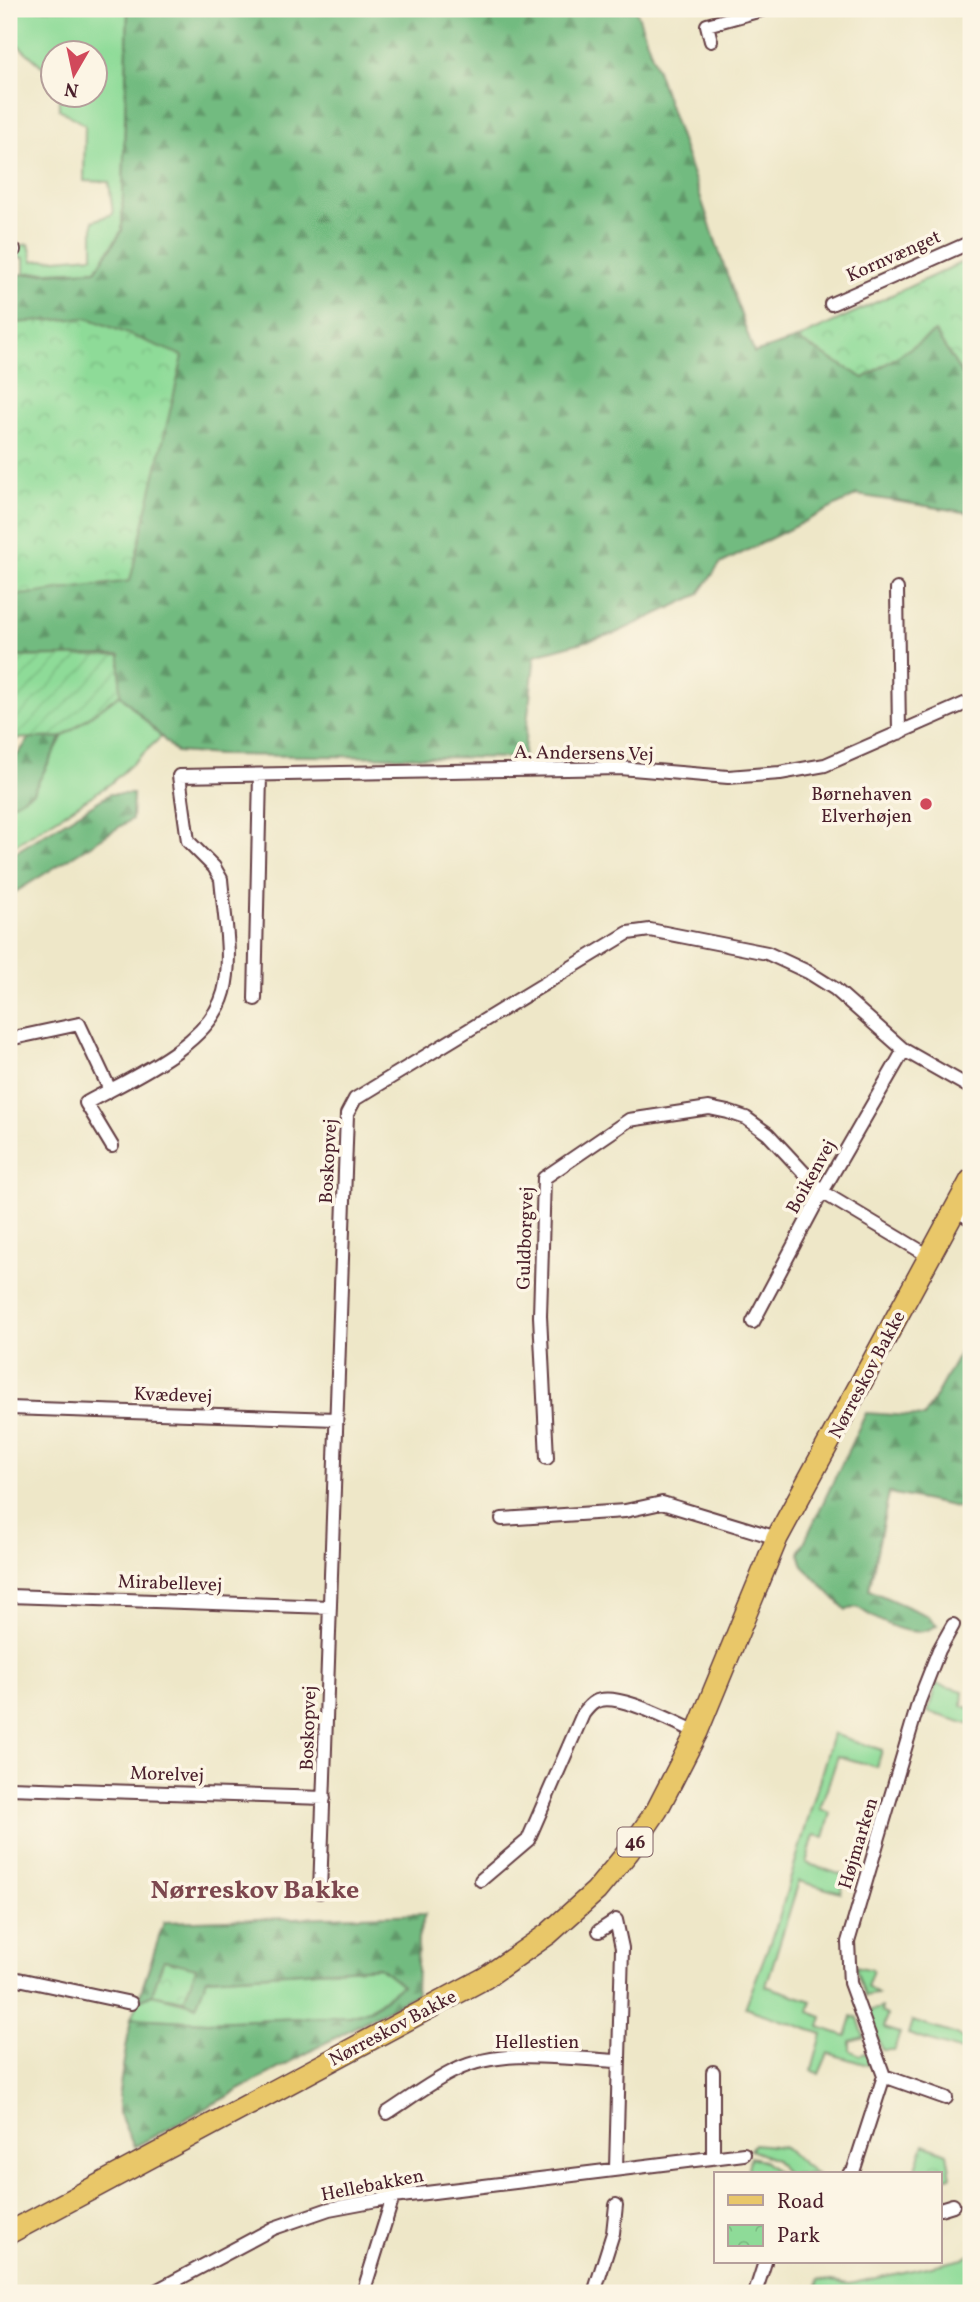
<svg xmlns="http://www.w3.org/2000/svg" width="980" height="2302" viewBox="0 0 980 2302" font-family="Vollkorn,serif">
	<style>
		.grass { fill: #8edb98; stroke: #6c7d62; stroke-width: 2 }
		.forest { fill: url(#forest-firs); stroke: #5e6d56; stroke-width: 2 }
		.park { fill: url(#park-crowns); stroke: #6c7d62; stroke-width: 2 }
		.garden { fill: url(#garden-furrows); stroke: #6c7d62; stroke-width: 2 }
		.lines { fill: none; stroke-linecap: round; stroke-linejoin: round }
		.minor-casing { stroke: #633d43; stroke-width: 16 }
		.primary-casing { stroke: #633d43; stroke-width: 24 }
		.minor { stroke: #fff; stroke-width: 12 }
		.primary { stroke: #e9c769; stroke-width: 21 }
		.poi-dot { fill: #d1495b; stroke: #fcf5e5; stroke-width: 2.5 }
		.labels { text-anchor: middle; stroke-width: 7; stroke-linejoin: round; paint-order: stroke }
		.shield { fill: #fcf5e5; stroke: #7f5f63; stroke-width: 2 }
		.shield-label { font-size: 18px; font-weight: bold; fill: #4a1f2b }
		.street-label { font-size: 19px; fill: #4a1f2b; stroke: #fcf5e5 }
		.poi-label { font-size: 19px; fill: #4a1f2b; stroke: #fcf5e5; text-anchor: end }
		.district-label { font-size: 26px; font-weight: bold; fill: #7d484e; stroke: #fcf5e5 }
	</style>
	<defs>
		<pattern id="forest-firs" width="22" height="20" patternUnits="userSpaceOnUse" patternTransform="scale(1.75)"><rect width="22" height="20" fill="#72bb80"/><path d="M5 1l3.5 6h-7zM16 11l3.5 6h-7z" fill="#609769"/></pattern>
		<pattern id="park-crowns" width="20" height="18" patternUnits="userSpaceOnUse" patternTransform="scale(1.75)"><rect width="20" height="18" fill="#8edb98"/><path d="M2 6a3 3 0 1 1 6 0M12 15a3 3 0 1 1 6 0" fill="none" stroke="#7cbc83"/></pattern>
		<pattern id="garden-furrows" width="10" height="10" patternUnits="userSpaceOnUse" patternTransform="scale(1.75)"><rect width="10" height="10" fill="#8edb98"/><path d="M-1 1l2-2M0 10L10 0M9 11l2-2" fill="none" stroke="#7cbc83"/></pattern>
	</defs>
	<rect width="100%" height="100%" fill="#fcf5e5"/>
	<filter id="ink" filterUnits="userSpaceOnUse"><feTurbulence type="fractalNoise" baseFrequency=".0143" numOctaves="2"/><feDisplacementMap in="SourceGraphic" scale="14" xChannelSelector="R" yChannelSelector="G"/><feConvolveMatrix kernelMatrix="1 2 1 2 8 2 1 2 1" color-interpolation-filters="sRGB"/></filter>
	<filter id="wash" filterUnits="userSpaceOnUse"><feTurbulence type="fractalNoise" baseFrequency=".00686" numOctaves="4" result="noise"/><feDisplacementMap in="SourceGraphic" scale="28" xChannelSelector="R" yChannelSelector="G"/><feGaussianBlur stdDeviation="1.57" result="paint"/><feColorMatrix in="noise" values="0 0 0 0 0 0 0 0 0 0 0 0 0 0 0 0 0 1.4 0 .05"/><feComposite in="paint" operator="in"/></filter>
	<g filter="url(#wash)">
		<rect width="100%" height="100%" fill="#eee7c8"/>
		<path class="grass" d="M9,9h119l-6,221 -26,40 -72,3v-15l-9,-1 -1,-10 15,-3 4,17 60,-5v-35l20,-7 -4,-32 -25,-1 1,-56 -26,-16v-14l35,-1v-42h-42v23l-34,-30 -9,5z
			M120,694l41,43 -51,47 -101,65v-43l24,-14 29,-55z
			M936,1684l27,7 -1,14 9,4v16l-43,-13z
			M833,1734l49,16 -5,17 -39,-11 -18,53 11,4 -7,24 -10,-2 -8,28 39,13 -4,17 -42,-12 -33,105 46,15 -3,11 13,5 -3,10 27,9 6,-19 6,1 6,19 -14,4v9l9,5 10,-3 5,15 -46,-14 -9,21 -7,-4 10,-36 -77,-26 33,-87z
			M855,1966l18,4 -6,17 11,7 -13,2z
			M380,1967l22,18 -33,25 -19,6 -143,6 -76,-4 7,-17 14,-7 44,11 11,-27z
			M882,2008l-1,4 6,3 -3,13 16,5 -6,17h-12l-12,-36 1,-4z
			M912,2021l45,14 14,11v8l-63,-20z
			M754,2144l29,3 33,27h-30l-10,-14 -26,-10z
			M750,2157l13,3 17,14h-33z
			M971,2254v39h-156l4,-14 30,5 114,-25z"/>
		<path class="forest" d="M128,9h508l118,344 43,-14 67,39 71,-46 36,56v125l-114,-18 -137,69 -22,31 -82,38 -81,22 -12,103 -304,-3 -43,-3 -56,-58v-39l-111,2v-382l87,-5 26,-39z
			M62,737l-29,55 -24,14v-40l21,-28z
			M110,794h23l-1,25 -123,77v-40z
			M971,1332v178l-82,-17 -20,97 59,26 9,9c-23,18 -60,-5 -80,-18l-11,3 -43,-44 -4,-13 67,-140 58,4z
			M425,1914l-7,24 -2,56 -282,153 -15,-34v-22l12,-73 76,4 143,-6 20,-6 32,-25 -23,-18 -172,11 -11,28 -12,-6 11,-32 -31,-8 -12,34 -14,7 26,-79z"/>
		<path class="park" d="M971,258v130l-36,-56 -71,46 -67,-39z
			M88,318l95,38 -53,225 -117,15 -4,-11v-255l4,-7z
			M164,1960l32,8 -12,32 -32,-6z
			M924,2144l23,9 4,23 -11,2v-4h-26z"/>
		<path class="garden" d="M120,655v39l-58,43 -53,2v-82z"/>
	</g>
	<g filter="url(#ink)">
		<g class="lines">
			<g class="minor-casing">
				<path id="minor" d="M711,41l-4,-16 58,-16
					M9,250h5
					M831,304l140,-62
					M897,589l2,144
					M255,999l5,-224
					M9,1039l70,-15 31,66
					M112,1146l-26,-43c45,-25 124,-58 138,-111 9,-35 0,-77 -3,-113l-7,-12 -26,-26 -9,-65 441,-8 108,9 52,-4 45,-8 146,-64
					M955,1210l16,9
					M753,1322l69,-130 82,-142
					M9,1408l327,11
					M547,1458l-7,-142 4,-138 85,-58 80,-12 19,4 18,6 22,16 54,58 107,64
					M502,1519l123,-8 37,-8 115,35
					M9,1596l321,11
					M9,1788l315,10
					M481,1880l47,-40 55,-126c3,-4 8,-10 12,-12 21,-12 80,21 102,30
					M320,1892l27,-778 8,-15 273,-166 22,-3 117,23 41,19 27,17 69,61 67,38
					M599,1931l17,-11 6,28 -6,220
					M9,1977l122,26
					M884,2076l62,22
					M387,2113c22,-14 45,-32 69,-43 48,-23 111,-11 162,-9
					M713,2157v-85
					M849,2174l4,-2 31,-96 -34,-93 -2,-41 71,-241 20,-51 14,-25
					M940,2209l13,-4
					M152,2293l122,-65 55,-19 64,-12 351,-43
					M363,2293l30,-96
					M594,2293l19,-60 3,-28
					M755,2293l10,-31"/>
			</g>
			<g class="primary-casing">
				<path id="primary" d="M9,2233l476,-255 63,-44 48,-43 33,-40 28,-41 40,-78 80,-194 194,-358"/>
			</g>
			<use href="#minor" class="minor"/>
			<use href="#primary" class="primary"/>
		</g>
	</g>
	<circle class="poi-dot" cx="926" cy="804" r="7"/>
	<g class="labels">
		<rect class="shield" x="617.5" y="1827.5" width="35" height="29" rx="5"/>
		<g class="shield-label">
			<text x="635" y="1848">46</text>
		</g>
		<g class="street-label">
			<text transform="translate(893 255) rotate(-24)" y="7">Kornvænget</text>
			<text transform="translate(584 752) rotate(1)" y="7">A. Andersens Vej</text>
			<text transform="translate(327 1161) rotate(-87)" y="7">Boskopvej</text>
			<text transform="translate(810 1176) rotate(-61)" y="7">Boikenvej</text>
			<text transform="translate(524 1238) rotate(-88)" y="7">Guldborgvej</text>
			<text transform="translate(866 1374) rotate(-62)" y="7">Nørreskov Bakke</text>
			<text transform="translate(173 1394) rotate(2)" y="7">Kvædevej</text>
			<text transform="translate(170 1582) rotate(2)" y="7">Mirabellevej</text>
			<text transform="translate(307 1728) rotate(-88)" y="7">Boskopvej</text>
			<text transform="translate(167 1773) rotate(2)" y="7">Morelvej</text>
			<text transform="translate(857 1843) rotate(-73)" y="7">Højmarken</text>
			<text transform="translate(392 2027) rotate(-28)" y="7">Nørreskov Bakke</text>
			<text x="537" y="2048">Hellestien</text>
			<text transform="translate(372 2184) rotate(-11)" y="7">Hellebakken</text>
		</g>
		<g class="poi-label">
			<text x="912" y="800">Børnehaven<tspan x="912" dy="22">Elverhøjen</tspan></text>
		</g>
		<g class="district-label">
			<text x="255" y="1898">Nørreskov Bakke</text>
		</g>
	</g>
	<rect width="980" height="2302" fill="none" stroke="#fcf5e5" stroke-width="35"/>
	<rect x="714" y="2172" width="228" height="91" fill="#fcf5e5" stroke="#b59f9b" stroke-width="2"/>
	<rect x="728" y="2195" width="35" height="10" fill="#e9c769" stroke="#b59f9b" stroke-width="2"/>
	<text x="777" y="2208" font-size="21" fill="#4a1f2b">Road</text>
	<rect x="728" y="2225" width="35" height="21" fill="url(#park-crowns)" stroke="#b59f9b" stroke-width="2"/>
	<text x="777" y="2242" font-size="21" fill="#4a1f2b">Park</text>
	<g transform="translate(74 74) rotate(189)"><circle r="33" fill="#fcf5e5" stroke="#b59f9b" stroke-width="2"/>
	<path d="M0-5L12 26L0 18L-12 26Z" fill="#d1495b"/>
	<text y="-10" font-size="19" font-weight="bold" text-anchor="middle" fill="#4a1f2b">N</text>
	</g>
</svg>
